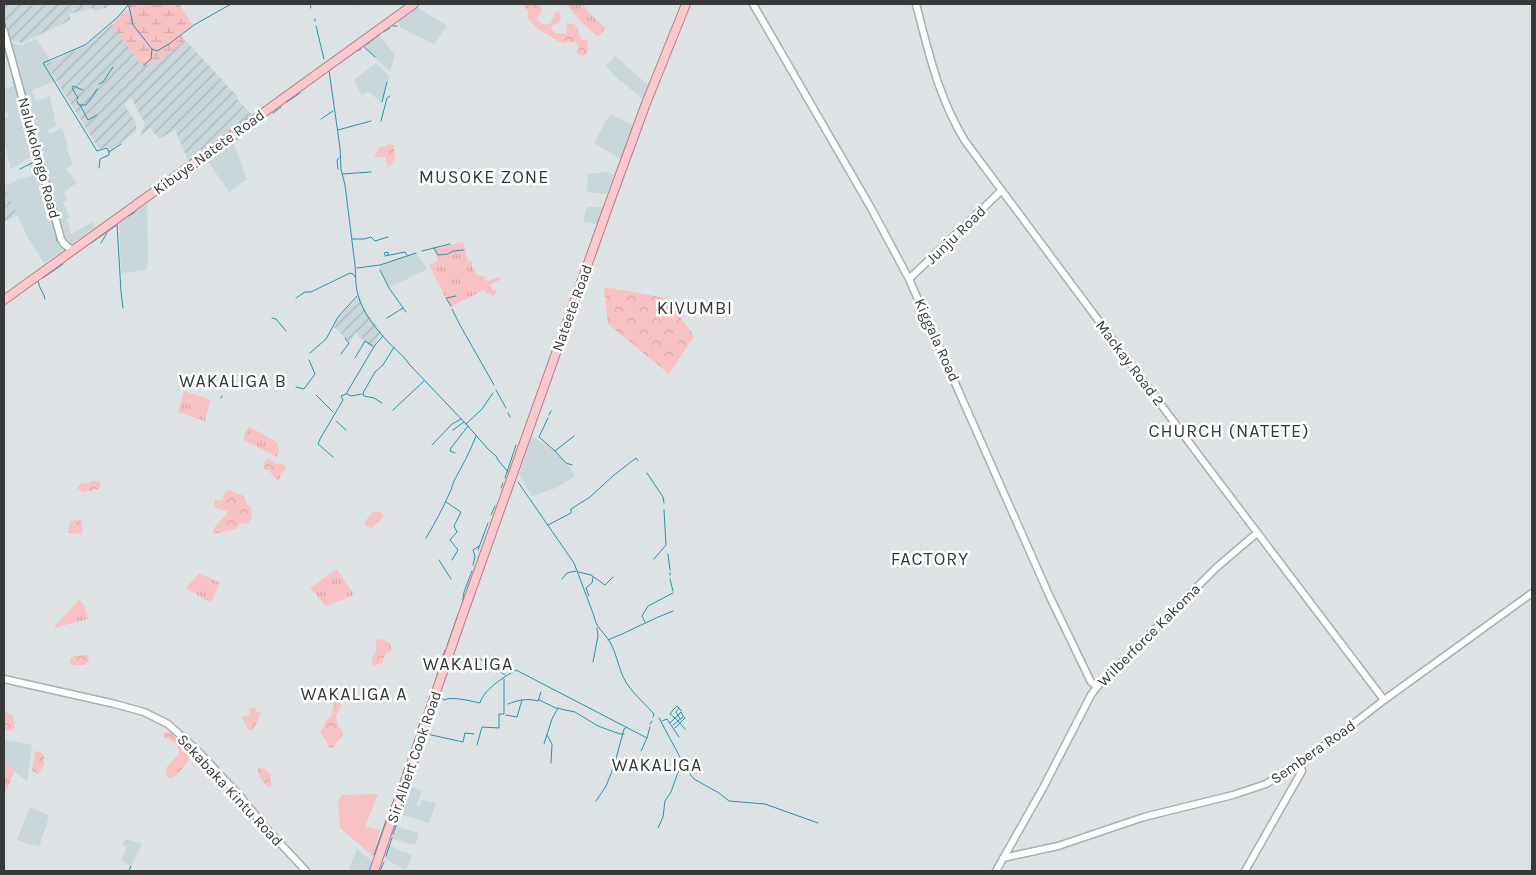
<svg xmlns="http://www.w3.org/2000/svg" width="1536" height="875" viewBox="0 0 1536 875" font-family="Karla,sans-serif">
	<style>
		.built { fill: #c9d6da }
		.industrial { fill: url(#industrial-furrows) }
		.grass { fill: url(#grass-tufts) }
		.forest { fill: url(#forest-crowns) }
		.wetland { fill: url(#wetland-marsh) }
		.garden { fill: #f8c2c5 }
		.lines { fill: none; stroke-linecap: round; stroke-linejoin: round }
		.stream { stroke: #2794ac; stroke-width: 1 }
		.minor-casing { stroke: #a9aeaf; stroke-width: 9 }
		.major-casing { stroke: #b57f83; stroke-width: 10 }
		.minor { stroke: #fff; stroke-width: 6 }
		.major { stroke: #fbc9cd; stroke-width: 8 }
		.labels { text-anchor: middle; stroke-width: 5; stroke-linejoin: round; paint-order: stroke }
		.street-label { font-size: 15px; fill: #373939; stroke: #fff }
		.quarter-label { font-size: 18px; letter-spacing: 1px; fill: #373939; stroke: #fff }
	</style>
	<defs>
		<pattern id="industrial-furrows" width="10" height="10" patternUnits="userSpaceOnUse" patternTransform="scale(1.25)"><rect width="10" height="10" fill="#c9d6da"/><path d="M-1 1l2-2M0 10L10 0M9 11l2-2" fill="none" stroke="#adb8bc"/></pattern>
		<pattern id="grass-tufts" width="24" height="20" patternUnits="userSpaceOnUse" patternTransform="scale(1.25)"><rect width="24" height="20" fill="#f8c2c5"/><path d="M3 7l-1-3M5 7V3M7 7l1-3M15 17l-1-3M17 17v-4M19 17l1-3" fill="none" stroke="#d5a7aa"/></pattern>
		<pattern id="forest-crowns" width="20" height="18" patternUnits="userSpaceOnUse" patternTransform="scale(1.25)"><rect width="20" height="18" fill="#f8c2c5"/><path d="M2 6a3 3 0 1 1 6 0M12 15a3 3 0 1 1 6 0" fill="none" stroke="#d5a7aa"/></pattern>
		<pattern id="wetland-marsh" width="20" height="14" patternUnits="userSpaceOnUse" patternTransform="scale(1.25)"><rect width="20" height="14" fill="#f8c2c5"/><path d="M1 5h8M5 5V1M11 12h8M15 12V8" fill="none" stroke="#d5a7aa"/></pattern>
	</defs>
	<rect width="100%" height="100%" fill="#dde2e4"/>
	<path class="built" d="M417,7l30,19 -13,18 -33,-16 -3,-8z
		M378,34l17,21 -5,17 -28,-27z
		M36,39l15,22 -5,3 10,17 -24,9 4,11 14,-5 6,30 -9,4 2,4 13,-6 6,18 -2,1 7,17 -7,5 11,14 -13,9 3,8 -4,2 7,16 -3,1 4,15 21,-12 3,6 -27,18 -5,-7 -13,-52 -40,-144 12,2z
		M615,56l33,29 -5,14 -25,-20 -12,-13z
		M376,63l13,13 -7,27 -13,-11h-2l-5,4 -8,-16z
		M16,86l19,68 -24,15 -7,-28v-23l4,-2 -4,-9v-10h2l-2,-8z
		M610,114l24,12 -13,33 -27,-16z
		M233,142l14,37 -18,13 -22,-32z
		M36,158l22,83 6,8 -20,14 -15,-23 -25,-53v-1l12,-5v-2l16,-3 -3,-13z
		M603,172l11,2 -7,20 -20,-2 1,-18z
		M147,204l1,58 -2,8 -25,3 -2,-50z
		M587,207h17l-6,17 -15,-2z
		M416,253l11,16 -38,19 -10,-22z
		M532,436l23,15 11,12 9,13 -19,12 -24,8 -13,-21z
		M4,740l28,5 -5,37 -23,-20z
		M411,787l11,3 -5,15 3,1 2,-6 14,3 -7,20 -26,-8z
		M30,807l18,8v5l-9,27 -22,-7z
		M394,826l25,7 -4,12 -26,-7z
		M125,839l17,5 -11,22 -10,-5 6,-14 -4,-2z
		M388,844l15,9 1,-1 8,3 -6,16 -22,-13z
		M357,849l16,13 -4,9h-17l-3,-3z"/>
	<path class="industrial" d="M4,4h106l-5,4 -11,3 -1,-3 -24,6 2,6 -49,23 -13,-4 -5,-18z
		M112,24l31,43 24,-12 18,-15 53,57 -1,2 15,16 -64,45 -13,-30 -16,9 -9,-11 -10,8 5,-12 -14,-26 -7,7 12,17v10l-26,18 -2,-4 -9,3 -53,-85 39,-18z
		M4,187l14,28 -14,7z
		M359,296l7,15 15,21 -9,16 -14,-12 -2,-4 -6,10 -16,-15 5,-10z"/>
	<path class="grass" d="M566,4h17l7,10 16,14 -8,9 -16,-14z
		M463,242l5,19h4v5l5,9 8,2 1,2h-3l5,9 -38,19 -21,-42 9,-4 -4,-12z
		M184,391l26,9 -5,21 -27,-9z
		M248,427h2l27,15 2,7 -2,8 -34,-17z
		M337,569l17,26 -28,11 -16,-18z
		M199,573l21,10 -8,17 -3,2 -23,-14z
		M79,600l4,3 6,16 -36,9z
		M4,762l10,9 -8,21 -2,-1z"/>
	<path class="forest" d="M523,4h17l2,7 -5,7 3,5 7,2 4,-2 5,-12 5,3 -1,8 -7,3 -2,4 4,4 11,1 1,-11 7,1 3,4 5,12h5l1,12 -4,4 -7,-3 2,-6 -4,-5 -14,1 -23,-14 -11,-11 1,-6z
		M389,144l5,1c0,12 5,8 -4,21h-2l-3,-9h-10v-2l4,-8h6z
		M498,277l3,2 -11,6 2,5h4v4l-3,2 -8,-4 2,-5 -4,-1 -3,-4 3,-3 5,2z
		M604,287l62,11 28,38 -25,38 -61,-50z
		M266,459h4l6,5 4,-1 6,3v3l-5,4 -2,7 -5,-2 -5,-8h-3l-3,-3z
		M93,481h6l2,4 -2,4 -16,3 -6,-4 4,-5 6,1z
		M229,490l15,6 2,7 5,5 1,8 -4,8 -8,-1 -4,6 -23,5c0,-9 9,-14 14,-20v-3l-12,-3 -1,-3 1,-6 7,2 3,-9z
		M374,511l8,2 1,4 -11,11 -7,-2 1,-6z
		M77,519l5,3 1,8 -2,4 -12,-1 -1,-5 3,-7z
		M382,639l9,5v6l-6,5 -3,8 -10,3v-8l4,-7v-11z
		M88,655l1,6 -4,4h-14l-1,-5 3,-4z
		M338,700l4,5 -6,11 3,12 4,2v4l-10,14 -5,-1 -2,-7 -6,-7 7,-14 4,-2 3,-14z
		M252,707h3l2,6 3,-2 1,2 -8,17 -6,-1 -1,-5 -4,-5 1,-3 4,1 2,-2v-6z
		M7,712l6,4 2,12 -6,3 -5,-1v-16z
		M169,732c6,2 8,6 14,9 17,11 0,29 -11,37l-5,-1 -1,-9 11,-12 3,-5 -5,-9 -11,-5 -1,-4z
		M39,751l5,4v10l-6,9 -6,-3 3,-19z
		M261,767l5,3 5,5 -1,5 2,4 -2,4 -8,-7 -5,-11z"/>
	<path class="wetland" d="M128,4h51l14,21 -12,9 4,6 -18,15 -24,12 -31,-43 16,-15z"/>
	<path class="garden" d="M378,794l-13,33 16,3 -8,26 -33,-28 -2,-28 4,-5z"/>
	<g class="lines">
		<path class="stream" d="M310,4l1,4
			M354,4l1,1
			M129,6l4,19 19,24 -1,10 -6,5v1
			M4,17v1
			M315,19v2
			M5,23l1,7
			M316,26l8,33
			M393,26h4
			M384,32l6,-4
			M371,41l8,-6
			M369,43l-6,3 12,11
			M4,44v3
			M11,44l4,14
			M152,49l5,2 12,-7 25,-19 37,-21
			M357,51l4,-2
			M6,54l5,17
			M340,63l14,-10
			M329,70l11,78 1,21 4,16 10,80c1,9 0,20 3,30 5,19 19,35 32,49 7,7 13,11 19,20l57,60 22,25 8,7 2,4 10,12
			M329,71l5,-4
			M13,77l2,10
			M99,84l4,-2 10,-15
			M17,92l16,61
			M77,99l1,-1 -6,-10 1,-2 10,4
			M77,101l2,4h7l7,-9 4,-7
			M287,102l13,-9
			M382,102l5,-20
			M80,105l8,15 9,-5
			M273,113l8,-6
			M321,119l12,-8
			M381,121l6,-23 3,-2
			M257,124l9,-7
			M338,130l33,-9
			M236,140l18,-14
			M109,152l-2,-4 -10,3 -54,-88 42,-18 33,-28 11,-13
			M211,156l20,-13
			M38,167l1,7
			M99,168l1,-9 9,-4v-3l12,-8
			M20,169l16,-8 1,2
			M338,169l-1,-9 2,-2
			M190,172l15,-10
			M342,174l29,-2
			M182,178l4,-2
			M43,185l4,16
			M171,185l7,-5
			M159,193l9,-4
			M49,209l2,9
			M129,216l6,-4
			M4,220l1,-1
			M52,220l1,3
			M117,224l4,68 2,16
			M53,226l2,5
			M56,236l1,5
			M352,239h12l7,-2 4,4 13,-4
			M91,243l26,-18
			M101,243l6,-10
			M434,248l4,7 10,-1 5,-3 11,-1
			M422,251l28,-7
			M385,255l-1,-2 4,-1v3
			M385,256l20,-4 2,3
			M67,260l19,-14
			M357,268l23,-3 36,-12
			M380,270l9,18 17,24
			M43,278l20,-14
			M35,283l3,-2c1,8 6,11 7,18
			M296,298l9,-6h6l39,-19 3,1 2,3
			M451,306l-5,-8 10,-2
			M452,309l8,16 34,60
			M272,318l4,1 10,12
			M387,318l16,-10
			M310,353l16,-14 12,-22 19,-21
			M341,354l8,-11 -4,-5
			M355,358l10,-17 8,5
			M296,387l8,2 11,-15 -6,-14
			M496,390l10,18
			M347,394l4,2 11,-2
			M316,395l17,17
			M221,398l1,-2
			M382,403l-8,-5 -10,-2 -1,-3 12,-21 8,-7 11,-18
			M393,410l31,-29
			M508,413l2,4
			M549,415l2,-4
			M548,418l-9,19 16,14
			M336,421l10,9
			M466,424l16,-15 11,-16
			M453,430l11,-8
			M432,445l20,-21 9,-5
			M455,453l-5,-2 1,-3 17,-22
			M333,457l-15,-13 2,-5 23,-39 -2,-4 5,-2 29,-49 8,-9
			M572,465l-6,-2 -11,-12 19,-15
			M647,473l16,24 1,6
			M505,478l11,-33
			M518,482l56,81 20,53c2,12 10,16 16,26 8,14 9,33 20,46 7,9 16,17 24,26l-1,3
			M501,488l2,-5
			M446,502l15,10 -7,14 3,6 -7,8 8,10 -6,10
			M491,515l4,-9
			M548,525l23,-12v-4l19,-12 24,-22 22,-17 2,3
			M426,538c9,-15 17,-30 24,-46 2,-3 2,-7 4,-11 8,-15 16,-29 22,-45
			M478,550l10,-27
			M668,554l2,16
			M654,559l12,-14 -2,-35
			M439,560l12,19
			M473,565l2,-9 -2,-6 6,-4
			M578,572l13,3 14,10 8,-8
			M670,573v2
			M562,579l5,-6 9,-2
			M670,579l3,12
			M589,596l-3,-8 6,-5 1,-6
			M462,606l2,-14 8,-21
			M645,622l-3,-6 6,-10 25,-13
			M608,640c23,-9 43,-21 65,-29
			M447,646l11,-31
			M476,656l29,19
			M593,662l5,-26 -1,-8
			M482,670l4,-6
			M437,675l8,-25
			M441,697l3,3c7,-4 27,1 36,3 4,-14 24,-26 36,-33l131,68 3,-11
			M539,700l17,8 19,4 23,14 22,8h4
			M508,704c10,-4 20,-6 30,-3l3,-9
			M673,710l-3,4 5,4 6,-6 2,4
			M673,710l4,-4 2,2
			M506,715l11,2 5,-17
			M433,717l4,-8
			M659,718l28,52 7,9 25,14 10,8 36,3 53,19
			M680,719l-4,-7 3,-4 2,3
			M662,721l5,-2 12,18
			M670,723l5,-5 10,11
			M650,724l2,-3
			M673,725l10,-8
			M418,728l5,-13
			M675,728l10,-10 -1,-1
			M427,734l36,8 2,-9 9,1
			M547,735l5,9 -1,19
			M426,741l4,-16
			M544,744l8,-25 6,-11
			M477,745l5,-18 17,1v-14h5v-35
			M641,751l6,-13
			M408,761l7,-22
			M411,782l12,-34
			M400,783l5,-16
			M596,801l10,-15 8,-20 10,-37 3,-2
			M389,814l7,-20
			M400,816l10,-30
			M658,828l5,-11 2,-16 6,-9 11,-31
			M393,834l5,-14
			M374,855l13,-37
			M386,856l6,-18
			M129,871l2,-5
			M369,871l4,-9
			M380,871l4,-9"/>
		<g class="minor-casing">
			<path id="minor" d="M753,4l118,204 38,71 140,316 42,87 6,5
				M916,4c13,50 22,92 49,137l235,316 184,243
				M4,31l57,208 3,5 8,6
				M909,279l92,-88
				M4,679l111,25 29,8 24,12 28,25 43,46 26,32 41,44
				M1003,858l55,-12 86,-29 89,-22 33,-11 68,-45 50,-39 148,-107
				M996,871l47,-83 48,-93 6,-8 120,-120 40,-34
				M1245,871l57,-100 -2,-8"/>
		</g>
		<g class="major-casing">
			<path id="major" d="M4,300l410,-296
				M374,871l89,-257 144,-404 38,-104 41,-102"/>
		</g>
		<use href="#minor" class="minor"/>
		<use href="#major" class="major"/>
	</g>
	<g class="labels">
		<g class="street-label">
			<text transform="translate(209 152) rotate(-36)" y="5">Kibuye Natete Road</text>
			<text transform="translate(39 158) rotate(75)" y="5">Nalukolongo Road</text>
			<text transform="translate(956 235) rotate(-44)" y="5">Junju Road</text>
			<text transform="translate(572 308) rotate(-70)" y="5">Nateete Road</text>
			<text transform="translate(937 340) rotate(66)" y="5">Kiggala Road</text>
			<text transform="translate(1130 363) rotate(53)" y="5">Mackay Road 2</text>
			<text transform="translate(1149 635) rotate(-45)" y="5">Wilberforce Kakoma</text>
			<text transform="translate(1313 752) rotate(-35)" y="5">Sembera Road</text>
			<text transform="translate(414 757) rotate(-71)" y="5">Sir Albert Cook Road</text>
			<text transform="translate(230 790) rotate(47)" y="5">Sekabaka Kintu Road</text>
		</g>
		<g class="quarter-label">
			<text x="484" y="183">MUSOKE ZONE</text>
			<text x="695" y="314">KIVUMBI</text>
			<text x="233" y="387">WAKALIGA B</text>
			<text x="1229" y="437">CHURCH (NATETE)</text>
			<text x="930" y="565">FACTORY</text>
			<text x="468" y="670">WAKALIGA</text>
			<text x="354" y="700">WAKALIGA A</text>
			<text x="657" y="771">WAKALIGA</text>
		</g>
	</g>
	<rect width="1536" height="875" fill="none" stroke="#373939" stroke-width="10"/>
</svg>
